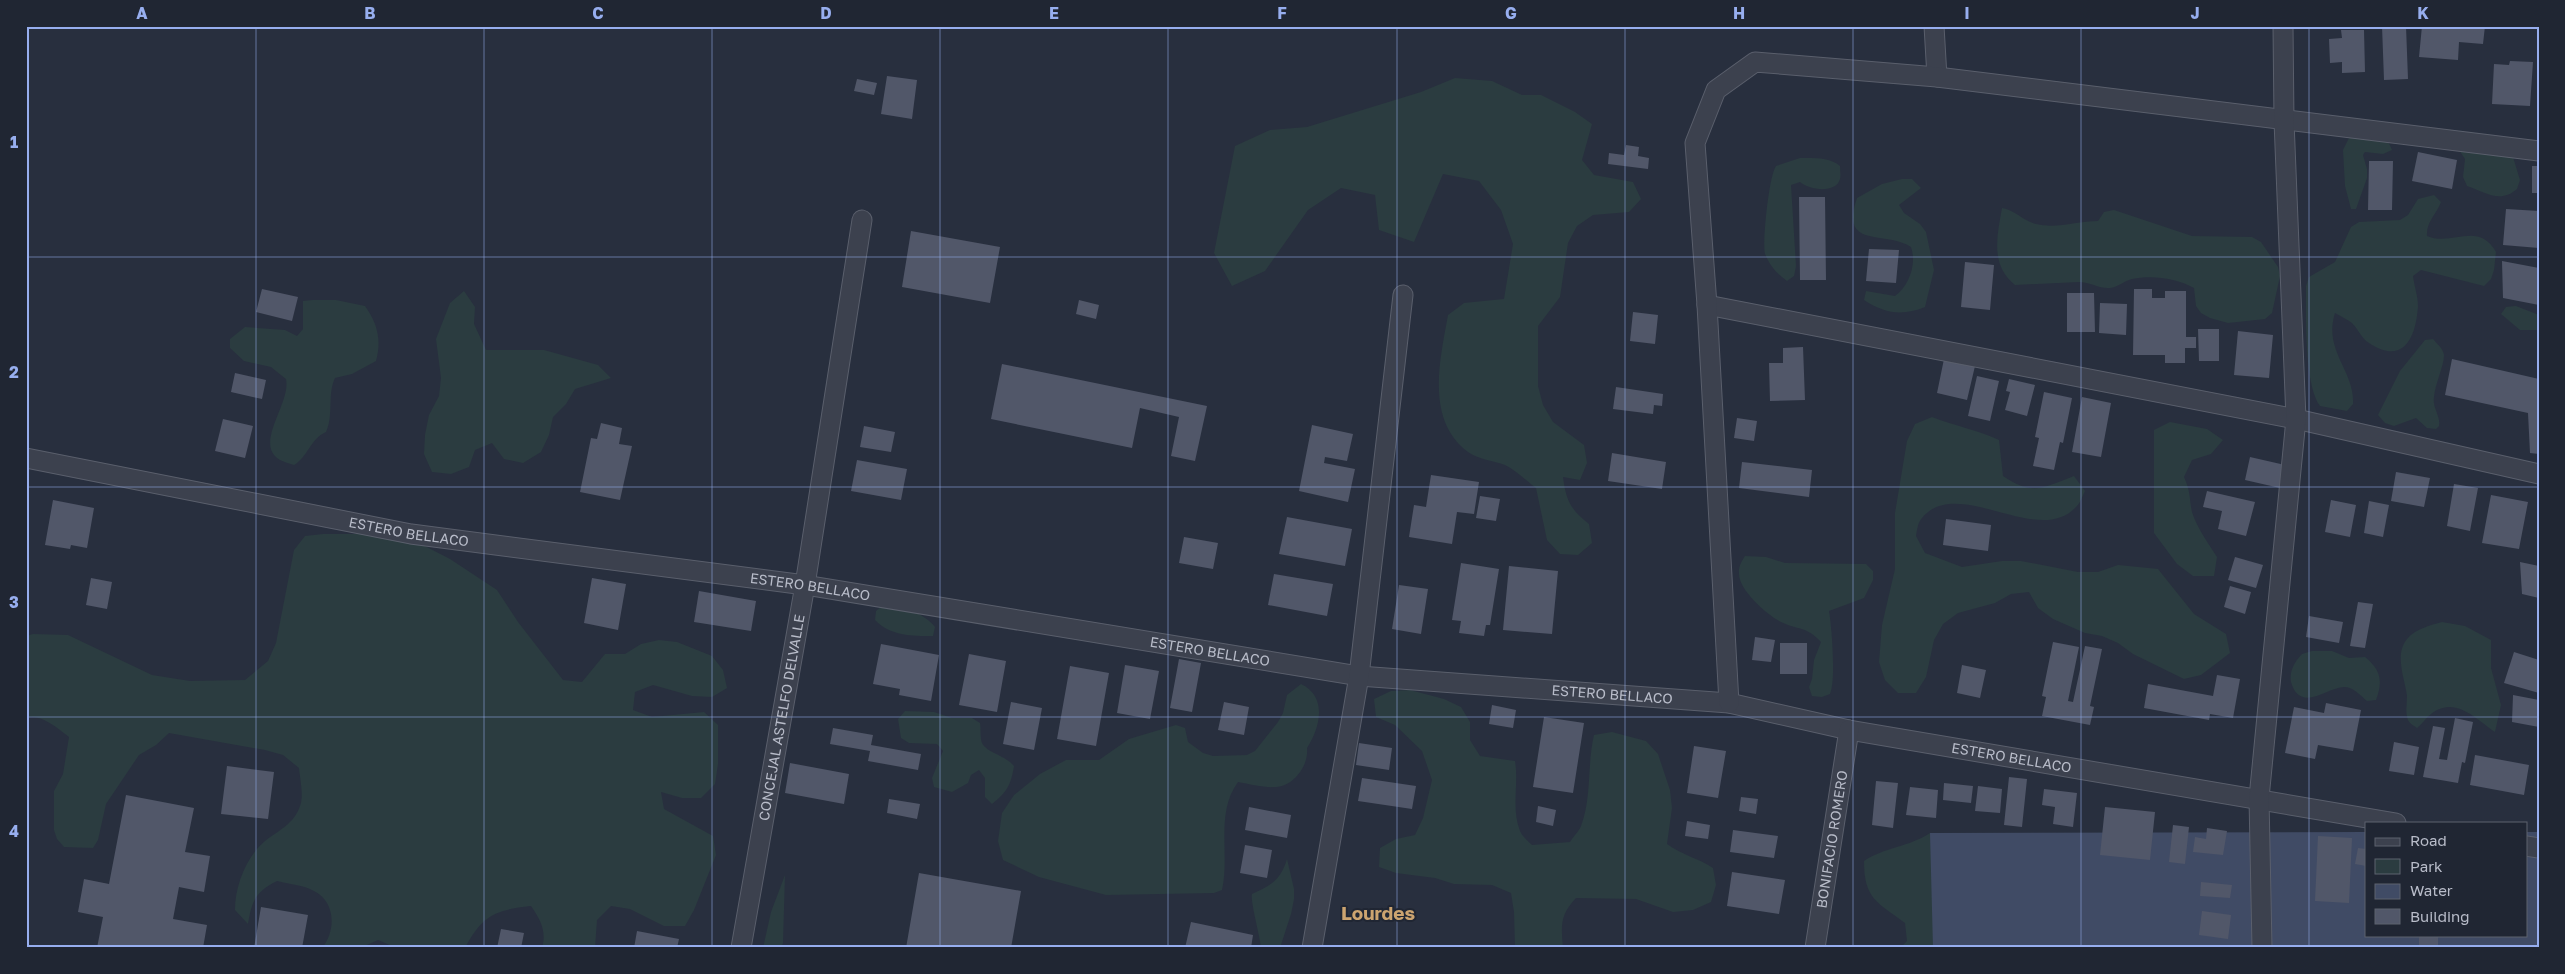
<svg xmlns="http://www.w3.org/2000/svg" width="2565" height="974" viewBox="0 0 2565 974" font-family="'Golos Text',sans-serif">
	<style>
		.green { fill: #2b3c40 }
		.water { fill: #404b65 }
		.building { fill: #515769 }
		.lines { fill: none; stroke-linecap: round; stroke-linejoin: round }
		.street-casing { stroke: #5a5f6c; stroke-width: 21 }
		.street { stroke: #3c414e; stroke-width: 19 }
		.grid { fill: none; stroke: #97aeef; stroke-width: 1; stroke-opacity: 0.55 }
		.labels { text-anchor: middle; stroke-width: 4; stroke-linejoin: round; paint-order: stroke }
		.street-label { font-size: 14px; fill: #b8bcc9; stroke: #202633 }
		.district-label { font-size: 19px; font-weight: bold; fill: #cca470; stroke: #202633 }
		.neatline { fill: none; stroke: #97aeef; stroke-width: 2 }
		.grid-label { font-size: 16px; text-anchor: middle; font-weight: bold; fill: #97aeef }
	</style>
	<rect width="100%" height="100%" fill="#282f3e"/>
	<path class="green" d="M1455,78l37,3 30,14h19l34,17 17,12 -10,36 12,15 39,7 8,17 -12,13 -36,3 -16,11 -9,17 -8,54 -22,29v60l5,19 10,17 31,23 3,18 -7,17 -17,-3c3,23 7,32 26,47l3,19 -14,12 -18,-1 -13,-14 -11,-52c-10,-7 -20,-18 -31,-23 -11,-4 -27,-6 -37,-13 -43,-32 -28,-92 -20,-137l16,-12 40,-4 9,-55 -12,-34 -22,-29 -36,-7 -29,68 -35,-12 -4,-35 -34,-7 -33,22 -43,61 -33,15 -18,-33 21,-107 35,-16 37,-3 114,-35z
		M2352,132l34,5 6,13 -9,4 -18,-2 -2,3 4,14v9l-11,31h-5l-6,-23 -2,-36z
		M2457,147l56,10 7,23 -3,9c-17,15 -32,3 -50,-3l-4,-9 2,-18z
		M1800,158c13,0 30,-1 40,8 0,4 1,9 0,13 -4,15 -31,11 -40,3l-9,3 5,81 -2,10 -7,5c-10,-7 -17,-15 -22,-27 -3,-11 4,-79 11,-88z
		M1902,179h10l9,9 -22,17 5,8 16,11 6,8 8,38 -9,37c-22,9 -40,7 -61,-7l2,-9 29,5c14,-10 22,-32 16,-49 -26,-17 -72,3 -54,-49l25,-14z
		M2434,195l7,7c-5,13 -15,20 -14,34 25,11 51,-16 69,16l-2,18 -3,9 -7,7 -63,-16 -8,6c1,9 5,20 5,30 -2,31 -14,60 -49,37 -7,-4 -11,-14 -17,-20 -5,-4 -12,-7 -17,-10 -12,38 20,58 18,91l-6,7 -27,-5c-16,-21 -14,-92 -14,-120l3,-9 26,-15 16,-35 8,-5 41,-2 8,-5 10,-16z
		M2002,208c13,2 21,13 34,16 21,5 41,-3 62,-3l6,-9 10,-2 78,26 60,1 9,5 17,25 2,9 -8,37 -7,6 -37,4 -18,-5 -9,-5 -5,-7 -2,-18c-18,-10 -42,-13 -62,-9 -8,2 -14,8 -22,9 -10,1 -20,-6 -31,-6l-64,3c-25,-20 -18,-49 -13,-77z
		M464,291l11,16 -1,17 12,26h58l54,15 13,13 -36,11 -9,15 -13,13 -4,18 -8,17 -18,11 -19,-4 -12,-16 -17,7 -6,17 -18,7 -19,-2 -8,-18 1,-19 4,-20 10,-19 2,-18 -5,-39 14,-36z
		M313,300h23l29,6c12,17 17,33 11,55l-24,13 -17,4c-8,17 -1,37 -9,54 -16,7 -18,25 -32,33 -6,-2 -14,-4 -18,-8 -19,-17 15,-55 10,-78l-15,-12 -27,-6 -14,-13v-9l15,-12 40,3 12,6 6,-7v-28z
		M2516,306l23,9v15h-19l-19,-16 5,-7z
		M2433,339c4,5 10,9 11,16 0,11 -9,29 -10,42 -2,11 7,19 5,29l-3,3 -9,-1 -11,-10 -22,8 -9,-3 -7,-8 22,-44 25,-31z
		M1932,417c23,9 46,13 67,23l4,36c29,20 40,12 71,0l11,15c-3,6 -5,13 -10,17 -38,39 -118,-33 -153,10 -4,4 -5,12 -6,18l9,17 37,14 40,-6h19l57,11h20l20,-7 40,4 36,45 32,20 4,19 -29,22 -17,4 -51,-25 -15,-11 -16,-7 -17,-3 -32,-14 -15,-11 -9,-16 -18,2 -16,9 -37,10 -15,11 -9,16 -8,37 -10,16h-18l-13,-13 -6,-18 3,-37 13,-56v-56l12,-72 8,-17z
		M2170,422l37,7 16,11 -12,14 -19,6 -8,17c7,16 5,20 8,35 5,16 16,31 25,45l-3,19h-21l-16,-12 -23,-31v-103z
		M323,534h58l36,8 33,17 47,31 21,32 45,58 19,2 23,-28h20l16,-10 18,-4 18,2 35,14 11,14 4,18 -15,9 -20,-1 -39,-11 -18,7 -2,18 19,7 52,-5 14,13v39l-3,20 -14,14h-19l-21,-6 3,17 49,27 3,19 -22,55 -9,16h-21l-34,-17 -19,-3 -14,14 -2,28h-53c5,-17 -2,-29 -11,-42 -37,4 -49,10 -66,42h-68l-19,-8 -18,8h-38c14,-17 14,-46 -8,-57 -10,-6 -26,-7 -37,-10 -22,11 -25,20 -29,43l-13,-14c0,-24 11,-53 30,-69 14,-11 29,-17 35,-35 4,-10 0,-27 -1,-38l-16,-13 -18,-5 -96,-17 -13,12 -17,10 -33,49 -8,36 -5,8 -29,-1 -7,-8 -3,-9v-39l9,-17 6,-37c-13,-10 -26,-22 -43,-20v-81l7,-2 35,1 84,40 38,6 55,-1 23,-19 8,-18 18,-93 11,-14z
		M1745,556l21,1 19,6 81,1 7,7v9l-9,18 -35,13c3,17 7,69 1,83l-8,3 -10,-1 -3,-9 3,-8 2,-19 7,-18c-14,-16 -24,-12 -40,-20 -14,-7 -42,-32 -42,-48 -1,-7 3,-13 6,-18z
		M884,604c17,0 41,10 51,23l-2,9c-21,0 -43,0 -58,-16l1,-9z
		M2442,622l23,4 26,14v28l10,37 -6,27c-19,-13 -40,-37 -64,-18 -5,4 -9,10 -14,14 -4,-3 -7,-4 -9,-8 -3,-8 -1,-16 -1,-24 -2,-17 -13,-41 0,-57 8,-10 24,-14 35,-17z
		M2312,651h20l17,7 16,-1c16,13 18,24 11,43l-9,1c-7,-6 -14,-14 -23,-14 -16,0 -44,27 -53,-5 -2,-11 4,-21 11,-28z
		M1301,684c27,13 19,44 6,64 2,17 -13,38 -31,39 -12,1 -26,-3 -38,-5 -23,31 -8,73 -16,108l-8,3 -108,2 -67,-18 -36,-17 -5,-19 4,-28 12,-18 26,-21 26,-14h33l30,-21 47,-14 9,3 3,14 15,11 10,3 34,-1 8,-4 23,-29 5,-9 4,-18z
		M1410,690l34,9 17,8 9,15v18l10,16 35,5c4,23 -4,47 5,70 2,5 8,10 12,14l38,-3c3,-5 9,-11 11,-16 11,-29 6,-62 13,-91l18,-3 34,9 12,13 12,36 2,18 -5,36c15,11 31,14 46,24l3,17 -5,17 -18,8 -20,2 -37,-13 -60,-1c-16,17 -15,27 -13,50h-48l-1,-36 -3,-19 -19,-8 -38,-1 -19,-6 -39,-5 -17,-6 1,-19 16,-9 19,-4 8,-17 9,-38 -10,-29 -27,-26 -19,-8 -2,-18 17,-8z
		M905,711l29,1 18,6h20l8,5c1,6 0,15 2,20 5,10 23,12 32,23 -3,19 -7,26 -22,38l-7,-7v-19l-6,-8 -8,5 -3,8 -16,9 -18,-5 -2,-9 11,-27 -6,-7 -28,-1 -8,-5 -3,-19z
		M1930,833l30,24 46,91h-106l7,-7 -2,-18c-28,-21 -41,-24 -41,-62 21,-14 45,-14 66,-28z
		M1287,859l7,30v10l-3,15 -11,34h-19c-1,-12 -11,-47 -9,-54 18,-8 29,-14 35,-35z
		M785,875l-2,68 -2,5h-18l8,-36z"/>
	<path class="water" d="M2366,832v103h160v-103h13v116h-606l-3,-115z"/>
	<path class="building" d="M2382,26h24l2,53 -24,1z
		M2422,26h63l-2,18 -24,-2 -1,18 -39,-3z
		M2341,30h23l1,42 -23,1v-11l-12,1 -1,-24 13,-1z
		M2510,61l23,1 -3,44 -38,-2 2,-40 15,1z
		M887,76l30,4 -5,39 -31,-5z
		M857,79l20,4 -3,12 -20,-4z
		M1626,145l13,2 -1,9 11,2 -1,11 -40,-5 1,-11 15,2z
		M2418,152l39,8 -5,29 -40,-8z
		M2369,161h24l-1,49h-24z
		M2532,166h7v27h-7z
		M1799,197h26l1,83h-26z
		M2506,209l33,2v37l-36,-3z
		M911,231l89,16 -10,56 -88,-16z
		M1869,249l30,1 -3,33 -30,-2z
		M2502,261l37,7v37l-36,-7z
		M1965,262l29,3 -4,45 -29,-3z
		M262,289l36,8 -6,24 -36,-9z
		M2134,289h18v9h13v-7h21v46h10v11h-11v15h-20v-8h-32z
		M2067,293h27l1,39h-28z
		M1079,300l20,5 -3,14 -20,-5z
		M2100,303l27,1 -1,31 -27,-2z
		M1633,312l25,3 -3,29 -25,-3z
		M2198,329h21v32h-20z
		M2238,331l35,4 -4,43 -35,-3z
		M1803,347l2,53 -35,1 -1,-38h14v-15z
		M1944,359l31,7 -8,34 -30,-7z
		M2452,359l87,20v75l-9,-1 -2,-40 -83,-18z
		M1002,364l205,42 -12,55 -24,-5 8,-39 -39,-9 -8,40 -141,-29z
		M235,373l31,7 -4,19 -31,-7z
		M1977,376l22,5 -9,40 -22,-5z
		M2009,379l26,6 -8,31 -22,-6 5,-18 -4,-1z
		M1616,387l47,7 -1,12 -8,-1 -1,9 -40,-5z
		M2044,392l28,6 -9,45 -3,-1 -6,28 -21,-4 6,-28 -4,-1z
		M2082,397l29,6 -10,54 -29,-5z
		M1737,418l20,3 -3,20 -20,-3z
		M223,419l30,7 -8,32 -30,-7z
		M601,423l21,5 -3,16 13,2 -12,54 -40,-8 11,-54 6,1z
		M1312,425l41,9 -6,27 -22,-4 -1,6 31,6 -7,33 -49,-11z
		M864,426l31,6 -4,20 -31,-5z
		M1612,453l54,9 -4,27 -54,-8z
		M2250,457l35,8 -5,23 -35,-8z
		M857,460l50,9 -6,31 -50,-9z
		M1742,462l70,8 -3,27 -70,-9z
		M2396,472l34,6 -6,29 -33,-6z
		M1431,475l48,7 -5,32 -17,-2 -5,32 -43,-7 5,-32 12,2z
		M2454,484l24,4 -8,43 -23,-5z
		M2207,491l48,11 -9,34 -28,-7 4,-18 -19,-4z
		M2491,495l37,7 -9,47 -37,-6z
		M1480,496l20,3 -4,22 -20,-3z
		M53,500l41,8 -7,40 -16,-3 -1,4 -25,-4z
		M2331,500l25,5 -6,32 -25,-5z
		M2369,501l20,4 -6,32 -19,-4z
		M1287,517l65,12 -7,37 -66,-12z
		M1946,519l45,6 -3,26 -45,-6z
		M1184,537l34,6 -5,26 -34,-6z
		M2235,557l28,8 -7,23 -28,-8z
		M2520,562l19,4v32l-17,-4z
		M1461,563l38,6 -9,56h-4l-2,11 -25,-3 2,-12 -9,-1z
		M1509,566l49,5 -6,63 -49,-4z
		M1274,574l59,10 -6,32 -59,-11z
		M91,578l21,4 -5,27 -21,-4z
		M592,578l34,6 -8,46 -34,-7z
		M1399,585l29,4 -7,45 -29,-5z
		M2230,586l21,6 -6,22 -21,-7z
		M699,591l57,10 -5,30 -57,-9z
		M2358,602l15,2 -8,44 -15,-2z
		M2309,616l34,6 -4,21 -33,-6z
		M1755,637l20,3 -4,22 -19,-2z
		M2053,642l26,5 -11,54 5,1 12,-56 17,3 -12,57 4,1 -4,18 -48,-9 4,-19 -4,-1z
		M1780,643h27v31h-27z
		M881,644l58,11 -8,46 -32,-6 1,-6 -27,-5z
		M2514,652l25,8v33l-35,-10z
		M969,654l37,7 -9,51 -38,-7z
		M1179,659l22,4 -9,49 -22,-4z
		M1125,665l34,6 -9,48 -33,-6z
		M1962,665l24,5 -6,28 -23,-5z
		M1070,666l39,7 -13,73 -39,-7z
		M2217,675l23,4 -7,39 -23,-4 -1,6 -65,-12 4,-24 65,12z
		M2513,695l26,5v27l-27,-5z
		M1011,702l31,6 -8,42 -31,-6z
		M1224,702l25,5 -5,28 -26,-5z
		M2326,703l35,7 -8,41 -35,-6 -3,14 -30,-6 9,-46 30,6z
		M1492,705l24,5 -3,18 -24,-4z
		M1544,717l40,6 -11,70 -40,-6z
		M2455,718l18,4 -8,41 -3,-1 -4,21 -35,-6 10,-51 12,2 -6,31 8,1z
		M833,728l40,7 -2,10 50,9 -3,16 -50,-9 2,-10 -40,-7z
		M2394,742l25,5 -5,28 -25,-4z
		M1359,743l33,5 -3,22 -33,-5z
		M1694,746l32,5 -8,47 -31,-5z
		M2475,755l54,10 -5,30 -54,-10z
		M790,763l59,11 -5,30 -59,-11z
		M227,766l47,6 -6,47 -47,-5z
		M2009,777l18,2 -5,48 -18,-2z
		M1362,778l54,8 -4,23 -54,-8z
		M1876,781l22,2 -5,45 -21,-3z
		M1944,783l29,3 -2,17 -28,-3z
		M1978,786l24,3 -2,24 -25,-2z
		M1910,787l28,3 -2,28 -30,-3z
		M2044,789l33,4 -4,34 -20,-3 2,-17 -13,-2z
		M126,795l68,13 -9,44 25,4 -6,36 -25,-5 -6,32 34,6 -4,23h-106l6,-31 -25,-5 6,-33 25,5z
		M1741,797l17,2 -2,15 -17,-3z
		M889,799l31,5 -3,15 -30,-6z
		M1538,806l18,4 -3,16 -17,-4z
		M1249,807l42,8 -4,23 -42,-8z
		M2105,807l50,5 -5,48 -50,-5z
		M1687,821l23,4 -2,14 -23,-3z
		M2173,825l16,2 -4,37 -16,-2z
		M2207,828l20,3 -4,24 -30,-3 2,-15 11,2z
		M1733,830l45,6 -4,22 -44,-6z
		M2318,836l34,2 -3,65 -34,-2z
		M1245,845l27,5 -5,28 -27,-5z
		M2358,848l8,1v17l-11,-2z
		M1732,872l53,8 -6,34 -52,-8z
		M919,873l102,18 -10,57h-105z
		M2201,882l31,3 -2,13 -30,-2z
		M261,907l47,8 -6,33h-48z
		M2202,911l29,4 -3,24 -29,-4z
		M1191,922l62,13 -2,13h-66z
		M501,929l23,4 -3,15h-24z
		M637,931l42,8 -2,9h-43z
		M2419,935h19v13h-19z"/>
	<g class="lines">
		<g class="street-casing">
			<g id="street">
				<path d="M1934,26l3,51"/>
				<path d="M1707,305l589,114 243,55"/>
				<path id="s1" d="M26,458l385,76 394,51 554,91 370,27 120,27 547,93"/>
				<path d="M1729,703l-22,-398 -12,-162 21,-53 39,-28 182,15 602,74"/>
				<path d="M2526,846l13,2"/>
				<path id="s2" d="M741,948l64,-363 57,-365"/>
				<path d="M1312,948l47,-272 44,-381"/>
				<path id="s3" d="M1815,948l34,-218"/>
				<path d="M2262,948l-3,-150 37,-379 -12,-298 -1,-95"/>
			</g>
		</g>
		<use href="#street" class="street"/>
	</g>
	<path class="grid" d="M256,26v922M484,26v922M712,26v922M940,26v922M1168,26v922M1397,26v922M1625,26v922M1853,26v922M2081,26v922M2309,26v922M26,257h2513M26,487h2513M26,717h2513"/>
	<g class="labels">
		<g class="street-label">
			<text dy="5" stroke="none"><textPath href="#s1" startOffset="390">ESTERO BELLACO</textPath></text>
			<text dy="5" stroke="none"><textPath href="#s1" startOffset="795">ESTERO BELLACO</textPath></text>
			<text dy="5" stroke="none"><textPath href="#s1" startOffset="1200">ESTERO BELLACO</textPath></text>
			<text dy="5" stroke="none"><textPath href="#s1" startOffset="1605">ESTERO BELLACO</textPath></text>
			<text dy="5" stroke="none"><textPath href="#s2" startOffset="234">CONCEJAL ASTELFO DELVALLE</textPath></text>
			<text dy="5" stroke="none"><textPath href="#s1" startOffset="2010">ESTERO BELLACO</textPath></text>
			<text dy="5" stroke="none"><textPath href="#s3" startOffset="110">BONIFACIO ROMERO</textPath></text>
		</g>
		<g class="district-label">
			<text x="1378" y="920">Lourdes</text>
		</g>
	</g>
	<rect width="2565" height="974" fill="none" stroke="#202633" stroke-width="55"/>
	<rect x="2365" y="822" width="162" height="115" fill="#202633" stroke="#5d626f"/>
	<rect x="2375" y="838" width="25" height="8" fill="#3c414e" stroke="#5d626f"/>
	<text x="2410" y="846" font-size="15" fill="#b8bcc9">Road</text>
	<rect x="2375" y="859" width="25" height="15" fill="#2b3c40" stroke="#5d626f"/>
	<text x="2410" y="872" font-size="15" fill="#b8bcc9">Park</text>
	<rect x="2375" y="884" width="25" height="15" fill="#404b65" stroke="#5d626f"/>
	<text x="2410" y="896" font-size="15" fill="#b8bcc9">Water</text>
	<rect x="2375" y="909" width="25" height="15" fill="#515769" stroke="#5d626f"/>
	<text x="2410" y="922" font-size="15" fill="#b8bcc9">Building</text>
	<rect x="28" y="28" width="2510" height="918" class="neatline"/>
	<g class="grid-label">
		<text x="142" y="19">A</text>
		<text x="370" y="19">B</text>
		<text x="598" y="19">C</text>
		<text x="826" y="19">D</text>
		<text x="1054" y="19">E</text>
		<text x="1282" y="19">F</text>
		<text x="1511" y="19">G</text>
		<text x="1739" y="19">H</text>
		<text x="1967" y="19">I</text>
		<text x="2195" y="19">J</text>
		<text x="2423" y="19">K</text>
		<text x="14" y="148">1</text>
		<text x="14" y="378">2</text>
		<text x="14" y="608">3</text>
		<text x="14" y="837">4</text>
	</g>
</svg>
